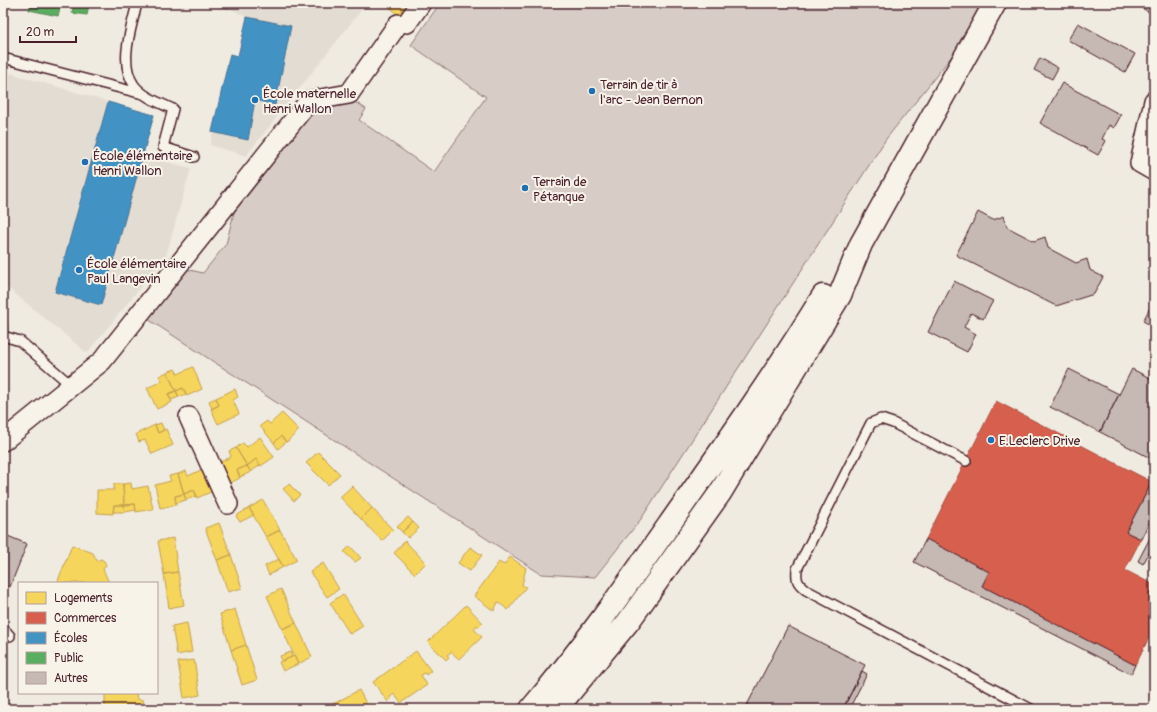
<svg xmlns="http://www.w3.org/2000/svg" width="1157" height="712" viewBox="0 0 1157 712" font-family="Pangolin,sans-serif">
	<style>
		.built { fill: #e3dcd2 }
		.green { fill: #d8cdc6; stroke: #917678 }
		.homes { fill: #f6d55c; stroke: #c29e4d }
		.shops { fill: #d6604d; stroke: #ac4c43 }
		.schools { fill: #4393c3; stroke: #457095 }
		.public { fill: #5aae61; stroke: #558351 }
		.building { fill: #c6b8b3; stroke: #4a1f2b }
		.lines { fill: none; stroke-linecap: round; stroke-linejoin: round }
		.lane-casing { stroke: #4a1f2b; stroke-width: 12 }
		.street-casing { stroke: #4a1f2b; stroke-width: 22 }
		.primary-casing { stroke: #4a1f2b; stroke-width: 25 }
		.lane { stroke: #f7f3e8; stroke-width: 9 }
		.street { stroke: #f7f3e8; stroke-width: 19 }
		.primary { stroke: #f7f3e8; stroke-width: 22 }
		.poi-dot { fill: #1f6fb2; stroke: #f7f3e8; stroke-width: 1.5 }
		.labels { text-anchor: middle; stroke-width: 4; stroke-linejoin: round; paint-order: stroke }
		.poi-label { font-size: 13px; fill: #4a1f2b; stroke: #f7f3e8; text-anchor: start }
	</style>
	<rect width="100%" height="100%" fill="#f0ebe0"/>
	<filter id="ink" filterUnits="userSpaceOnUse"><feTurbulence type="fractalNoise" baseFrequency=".025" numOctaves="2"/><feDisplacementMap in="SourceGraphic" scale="8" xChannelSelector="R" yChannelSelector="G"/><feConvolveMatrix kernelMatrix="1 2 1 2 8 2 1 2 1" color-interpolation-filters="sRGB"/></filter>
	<g filter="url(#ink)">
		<path class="built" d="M204,3h163l-121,153 -36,-11 20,-91 9,2 8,-39 -18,-9z
			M3,71l151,44 -11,41 48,12 -25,88 -79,97 -84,-69z"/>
		<path class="green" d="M440,3h554l-108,136 -245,380 -46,58 -54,-3 -398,-258 38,-48 22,5 23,-29 12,-47 74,-91 37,-8 17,11 -7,11 75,52 52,-75 -75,-52z"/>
		<path class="homes" d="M385,3h14l8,7 -5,8z
			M3,320h4l1,10h-5z
			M193,367l9,22 -15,7 -4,-8 -7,3 -9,-19 8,-3 3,5z
			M167,372l9,19 -8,3 4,8 -15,7 -10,-21 15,-7 -3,-5z
			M183,388l3,6 -7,3 -3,-6z
			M235,389l3,8 -5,3 6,14 -21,10 -7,-15 8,-4 -3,-7z
			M176,391l3,6 -8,3 -3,-6z
			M216,398l3,7 -7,4 -3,-8z
			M282,413l17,17 -12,12 -6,-6 -7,7 -14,-17 7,-5 3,3z
			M161,423l3,7 -6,3 -3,-8z
			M155,425l3,8 8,-4 7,16 -21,9 -7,-14 -6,2 -3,-8z
			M281,436l5,6 -8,7 -4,-6z
			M260,437l14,20 -13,9 -5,-7 -9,7 -11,-18 7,-5 4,4z
			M236,448l11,18 -10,4 3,8 -14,7 -10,-21 15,-7 -2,-6z
			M318,452l22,22 -12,11 -22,-22z
			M256,459l4,6 -9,7 -4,-6z
			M247,466l4,6 -11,5 -3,-7z
			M203,469l10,22 -16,7 -3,-8 -10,4 -6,-20 8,-3 2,5z
			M178,474l6,20 -9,2 1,9 -16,3 -5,-23 16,-4 -2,-5z
			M131,483l1,6 16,-3 5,23 -17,3 -1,-8 -11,1 -1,-21z
			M114,484h9l1,21h-10l-1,9 -16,-1v-23h17z
			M289,484l11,11 -6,6 -11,-12z
			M352,486l20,22 -11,11 -21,-22z
			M194,490l3,6 -11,4 -2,-6z
			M184,494l2,6 -10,3 -1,-7z
			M263,500l17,30 -14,7 -17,-29z
			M135,504l1,6 -11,2 -1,-7z
			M114,505h10l1,7h-12z
			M249,508l5,7 -14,7 -4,-6z
			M372,508l21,22 -11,11 -21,-22z
			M408,517l5,5 -11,10 -5,-5z
			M413,522l6,6 -11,10 -6,-6z
			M219,523l12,32 -14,5 -12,-32z
			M280,530l17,30 -14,7 -17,-30z
			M173,538l5,34 -14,2 -6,-33z
			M405,541l21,22 -11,11 -21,-21z
			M72,545l21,8 4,8 4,-2 3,2 2,4 -3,4 6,14h-52z
			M350,546l11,12 -6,4 -11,-10z
			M470,547l12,8 -12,16 -12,-8z
			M231,555l11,33 -14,4 -11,-32z
			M510,557l16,11 -4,17 4,2 -18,23 -10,-8 -4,9 -20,-15 25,-34 5,3z
			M279,559l4,8 -14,8 -4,-9z
			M323,563l16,26 -12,8 -17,-25z
			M178,572l6,33 -15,3 -5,-34z
			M281,589l15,34 -14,6 -15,-33z
			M343,594l20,32 -13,8 -20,-31z
			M466,605l17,18 -4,4 -2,-2 -3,4 8,8 -23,22 -8,-7 -4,3 2,2 -3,3 -18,-18z
			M235,609l11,36 -15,5 -11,-36z
			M187,623l5,29 -15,3 -5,-29z
			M296,623l16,34 -14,7 -16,-35z
			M246,645l11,35 -15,5 -11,-35z
			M416,651l15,20 -5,4 -1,-2 -4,2 6,10 -26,18 -7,-9 -4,3 1,2 -3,3 -15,-20z
			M291,652l1,5 -10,4 -2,-5z
			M294,656l4,8 -15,7 -4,-9z
			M194,660l6,35 -16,3 -6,-36z
			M359,690l10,19h-45z
			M105,693h31l1,6 6,1 1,5 -9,4h-30z"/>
		<path class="shops" d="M996,401l156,81 -26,50 15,7 -16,31 29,15v43l-19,37 -153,-79 7,-14 -63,-33z"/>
		<path class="schools" d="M204,3h26l-1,5z
			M247,17l44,9 -16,79 -20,-5 -7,40 -36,-8 18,-78 8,2z
			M108,102l46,13 -53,190 -46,-13z"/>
		<path class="public" d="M26,3h35l-3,13 -29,-6 2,-6z
			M74,3h15l-2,12 -15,-2z"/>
		<path class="building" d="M1133,3h21v12z
			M1078,23l57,31 -10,18 -57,-32z
			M1040,58l18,10 -6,11 -18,-9z
			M1062,83l59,32 -7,13 -5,-3 -7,14 4,2 -8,14 -58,-32z
			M978,212l15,8 11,-4 3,11 27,14 11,-4 3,11 28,15 11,-4 3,11 13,7 -9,17 -38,12 -100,-51z
			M954,281l39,20 -10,18 -12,-6 -7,14 12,7 -9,18 -39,-20z
			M1154,300v27l-11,-6z
			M1069,369l50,25 -19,38 -50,-25z
			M1132,369l22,11v80l-54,-28z
			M1152,482l2,1v30l-13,26 -15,-7z
			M3,534l24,10 -17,43 -7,-2z
			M1151,536l3,2v6l-11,20 -5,-3z
			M926,539l63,33 -7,14 153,79 -4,9 -217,-112z
			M788,626l77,39 -22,44h-98z
			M862,671l5,3 -18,35h-6z"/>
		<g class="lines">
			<g class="lane-casing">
				<path id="lane" d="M137,3c-5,24 -19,59 -3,82 9,12 26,18 39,24l-10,38 31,10
					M3,58l140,36
					M3,336l17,5 45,39
					M966,461l-73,-38 -12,-4 -10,4 -74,146c-1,11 0,14 9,21l225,119
					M3,628l7,8"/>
			</g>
			<g class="street-casing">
				<path id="street" d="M407,23l14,-20
					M1154,101l-14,62 14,8
					M189,417l39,87
					M3,441l99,-80 207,-260 40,-7 49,-70"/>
			</g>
			<g class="primary-casing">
				<path id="primary" d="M531,709c53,-62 100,-130 147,-197 50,-71 100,-142 145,-216
					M556,709l72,-87 92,-129 120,-198 21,-51 134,-241"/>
			</g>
			<use href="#lane" class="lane"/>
			<use href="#street" class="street"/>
			<use href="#primary" class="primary"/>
		</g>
	</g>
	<g class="poi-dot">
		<circle cx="592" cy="91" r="4"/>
		<circle cx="255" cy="100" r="4"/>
		<circle cx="85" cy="162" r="4"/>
		<circle cx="525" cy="188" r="4"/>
		<circle cx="79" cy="270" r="4"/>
		<circle cx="991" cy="440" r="4"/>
	</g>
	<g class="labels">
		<g class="poi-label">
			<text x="600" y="89">Terrain de tir à<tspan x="600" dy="15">l'arc - Jean Bernon</tspan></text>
			<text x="263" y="98">École maternelle<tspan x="263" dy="15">Henri Wallon</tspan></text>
			<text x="93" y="160">École élémentaire<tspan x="93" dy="15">Henri Wallon</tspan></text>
			<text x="533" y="186">Terrain de<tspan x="533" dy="15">Pétanque</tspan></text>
			<text x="87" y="268">École élémentaire<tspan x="87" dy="15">Paul Langevin</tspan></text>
			<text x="999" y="445">E.Leclerc Drive</text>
		</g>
	</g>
	<rect width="1157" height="712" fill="none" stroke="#f7f3e8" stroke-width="16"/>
	<rect x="8" y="8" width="1141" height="696" fill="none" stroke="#4a1f2b" stroke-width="1.5" filter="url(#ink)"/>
	<rect x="18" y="582" width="140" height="112" fill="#f7f3e8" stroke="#b29e9c"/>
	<rect x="26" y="592" width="20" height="12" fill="#f6d55c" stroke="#b29e9c"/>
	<text x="54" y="602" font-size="12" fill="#4a1f2b">Logements</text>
	<rect x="26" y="612" width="20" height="12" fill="#d6604d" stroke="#b29e9c"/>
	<text x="54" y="622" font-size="12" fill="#4a1f2b">Commerces</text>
	<rect x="26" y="632" width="20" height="12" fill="#4393c3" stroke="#b29e9c"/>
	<text x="54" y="642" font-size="12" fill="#4a1f2b">Écoles</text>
	<rect x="26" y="652" width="20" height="12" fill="#5aae61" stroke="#b29e9c"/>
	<text x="54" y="662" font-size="12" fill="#4a1f2b">Public</text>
	<rect x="26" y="672" width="20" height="12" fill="#c6b8b3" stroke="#b29e9c"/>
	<text x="54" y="682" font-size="12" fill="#4a1f2b">Autres</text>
	<path d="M20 36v6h56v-6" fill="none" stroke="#4a1f2b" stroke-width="2"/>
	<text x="26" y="36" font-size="12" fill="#4a1f2b" stroke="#f7f3e8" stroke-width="3" paint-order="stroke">20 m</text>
</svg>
